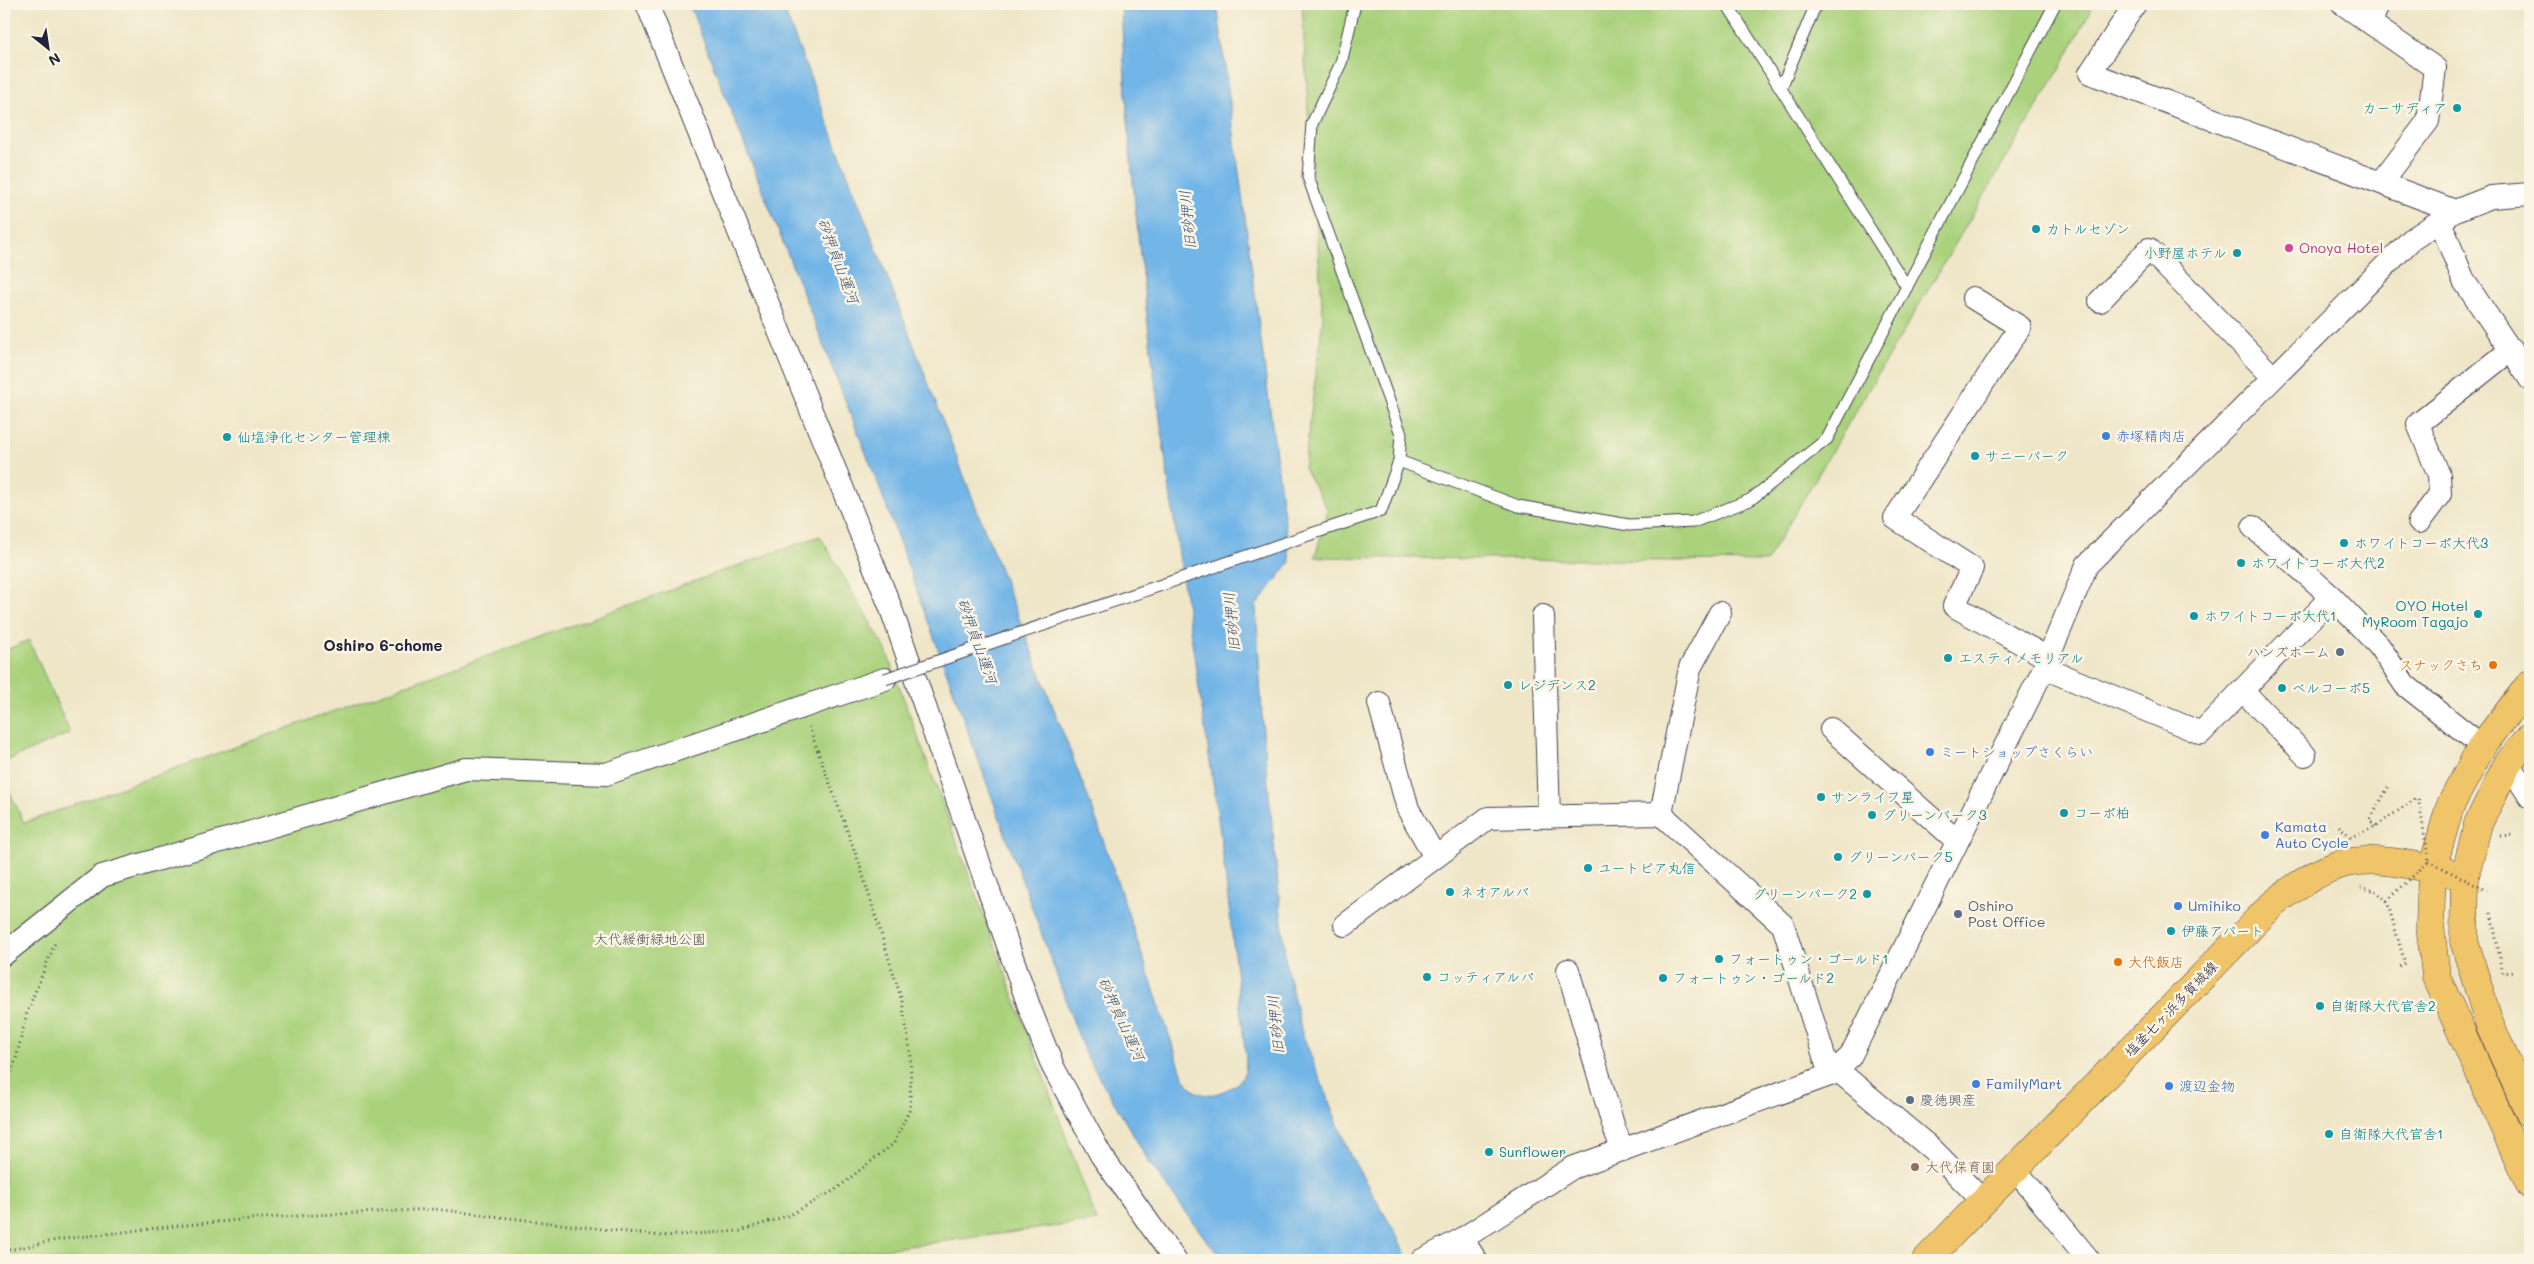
<svg xmlns="http://www.w3.org/2000/svg" width="2534" height="1264" viewBox="0 0 2534 1264" font-family="Mali,'Klee One',sans-serif">
	<style>
		.green { fill: #aad27d; stroke: #667a5c }
		.water { fill: #72b5e7; stroke: #4a6c91 }
		.lines { fill: none; stroke-linecap: round; stroke-linejoin: round }
		.service-casing { stroke: #413f50; stroke-width: 13 }
		.minor-casing { stroke: #413f50; stroke-width: 24 }
		.primary-casing { stroke: #413f50; stroke-width: 29 }
		.path { stroke: #413f50; stroke-width: 3; stroke-dasharray: 1 4; stroke-linecap: butt }
		.service { stroke: #fff; stroke-width: 11 }
		.minor { stroke: #fff; stroke-width: 22 }
		.primary { stroke: #f0c469; stroke-width: 28 }
		.service-bridge-casing { stroke: #413f50; stroke-width: 13; stroke-linecap: butt }
		.path-bridge { stroke: #413f50; stroke-width: 3; stroke-dasharray: 1 4; stroke-linecap: butt }
		.service-bridge { stroke: #fff; stroke-width: 11 }
		.culture-dot { fill: #0f9aa8; stroke: #fcf5e5; stroke-width: 2 }
		.hotel-dot { fill: #d1479c; stroke: #fcf5e5; stroke-width: 2 }
		.shop-dot { fill: #3f7fe0; stroke: #fcf5e5; stroke-width: 2 }
		.service-dot { fill: #5c6f8a; stroke: #fcf5e5; stroke-width: 2 }
		.food-dot { fill: #e8710a; stroke: #fcf5e5; stroke-width: 2 }
		.education-dot { fill: #8d6e63; stroke: #fcf5e5; stroke-width: 2 }
		.labels { text-anchor: middle; stroke-width: 5; stroke-linejoin: round; paint-order: stroke }
		.culture-label { font-size: 14px; fill: #0d838f; stroke: #fcf5e5; text-anchor: start }
		.hotel-label { font-size: 14px; fill: #b23c85; stroke: #fcf5e5; text-anchor: start }
		.shop-label { font-size: 14px; fill: #366cbe; stroke: #fcf5e5; text-anchor: start }
		.service-label { font-size: 14px; fill: #4e5e75; stroke: #fcf5e5; text-anchor: start }
		.food-label { font-size: 14px; fill: #c56008; stroke: #fcf5e5; text-anchor: end }
		.park-label { font-size: 14px; fill: #4b574f; stroke: #fcf5e5 }
		.street-label { font-size: 14px; fill: #22223b; stroke: #fcf5e5 }
		.education-label { font-size: 14px; fill: #785e54; stroke: #fcf5e5; text-anchor: start }
		.water-label { font-size: 15px; font-style: italic; fill: #3e5577; stroke: #fcf5e5 }
		.neighbourhood-label { font-size: 15px; font-weight: bold; fill: #22223b; stroke: #fcf5e5 }
	</style>
	<rect width="100%" height="100%" fill="#fcf5e5"/>
	<filter id="ink" filterUnits="userSpaceOnUse"><feTurbulence type="fractalNoise" baseFrequency=".02" numOctaves="2"/><feDisplacementMap in="SourceGraphic" scale="10" xChannelSelector="R" yChannelSelector="G"/><feConvolveMatrix kernelMatrix="1 2 1 2 8 2 1 2 1" color-interpolation-filters="sRGB"/></filter>
	<filter id="wash" filterUnits="userSpaceOnUse"><feTurbulence type="fractalNoise" baseFrequency=".0096" numOctaves="4" result="noise"/><feDisplacementMap in="SourceGraphic" scale="20" xChannelSelector="R" yChannelSelector="G"/><feGaussianBlur stdDeviation="1.12" result="paint"/><feColorMatrix in="noise" values="0 0 0 0 0 0 0 0 0 0 0 0 0 0 0 0 0 1.4 0 .05"/><feComposite in="paint" operator="in"/></filter>
	<g filter="url(#wash)">
		<rect width="100%" height="100%" fill="#efe6c8"/>
		<path class="green" d="M1302,4h792l-28,54 -300,504 -451,-5 13,-47 -24,-42 19,-151 -15,-207z
			M820,536l65,112 212,573 -295,39h-798v-480l20,43z
			M29,640l41,93 -66,29v-111z"/>
		<path class="water" d="M689,4h93l312,809 89,263c12,21 24,23 45,13 6,-3 12,-7 15,-13 6,-11 1,-31 0,-43 -9,-79 -17,-159 -28,-238 -39,-263 -83,-525 -94,-791h96l73,558 -34,44 7,127 23,232 16,68 48,122 46,79 12,26h-183l-15,-15 -61,-83 -65,-111 -205,-565z"/>
	</g>
	<g filter="url(#ink)">
		<g class="lines">
			<g class="service-casing">
				<path id="service" d="M1727,4l180,283
					M1781,88l35,-84
					M1399,461l119,45 111,19 64,-3 57,-22 77,-61 228,-435
					M1326,529l55,-18 18,-50 2,-27 -93,-257 4,-53 29,-61 14,-59"/>
			</g>
			<g class="minor-casing">
				<path id="minor" d="M647,4l243,602 140,403 23,58 48,88 74,105
					M2135,4l-45,69 365,138
					M2343,4l92,64 -7,53 -47,62
					M2371,23l7,-19
					M2440,221l24,60 66,98
					M1973,298l47,29 -125,191 77,50 -18,38 94,52
					M2100,301l49,-52 124,128
					M2419,522l21,-28 -1,-19 -21,-51 94,-75
					M2332,597l47,49 26,39 77,61
					M1543,616l6,201
					M2044,668l157,65 131,-136 -79,-70
					M2242,690l63,65
					M1379,703l29,106 27,48
					M1831,729l126,112
					M2508,763l22,34
					M1661,814l29,-146 30,-55
					M1345,925l143,-107 173,-4 122,111 47,150
					M4,954l98,-78 364,-107 140,5 279,-95
					M1568,970l46,158 9,22
					M1836,1069l97,81 50,51
					M2014,1168l75,92
					M1462,1239l14,21
					M1422,1260l40,-21 110,-71 258,-93 20,-18 194,-389 43,-103 324,-325 44,-29 36,-14 39,-3"/>
			</g>
			<g class="primary-casing">
				<path id="primary" d="M2530,684l-48,62 -32,60 -18,64 -2,55 6,51 94,209
					M2530,737l-22,26 -30,61 -13,52 -1,65 25,82 41,91
					M1926,1260l346,-355c21,-17 47,-36 74,-42 38,-8 82,6 119,13"/>
			</g>
			<path class="path" d="M2339,826l12,11 25,-11 42,-29
				M2376,826l-6,-6 20,-36
				M2501,836l12,-1
				M2361,887l16,5 10,9 18,62 -9,4
				M2491,913l12,60 11,-1
				M4,1091l12,-32 11,-47 28,-69
				M4,1251l58,-12 113,-13 86,-8 173,-9 227,27 79,-5 50,-16 45,-25 59,-47 16,-34 1,-52 -9,-56 -43,-138 -50,-136"/>
			<use href="#service" class="service"/>
			<use href="#minor" class="minor"/>
			<use href="#primary" class="primary"/>
			<g class="service-bridge-casing">
				<path id="service-bridge" d="M885,679l441,-150"/>
			</g>
			<path class="path-bridge" d="M2429,861l58,30
				M2387,901l42,-40 -11,-64"/>
			<use href="#service-bridge" class="service-bridge"/>
		</g>
	</g>
	<g class="culture-dot">
		<circle cx="2457" cy="108" r="5"/>
		<circle cx="2036" cy="229" r="5"/>
		<circle cx="2237" cy="253" r="5"/>
		<circle cx="227" cy="437" r="5"/>
		<circle cx="1975" cy="456" r="5"/>
		<circle cx="2344" cy="543" r="5"/>
		<circle cx="2241" cy="563" r="5"/>
		<circle cx="2478" cy="614" r="5"/>
		<circle cx="2194" cy="616" r="5"/>
		<circle cx="1948" cy="658" r="5"/>
		<circle cx="1508" cy="685" r="5"/>
		<circle cx="2282" cy="688" r="5"/>
		<circle cx="1821" cy="797" r="5"/>
		<circle cx="2064" cy="813" r="5"/>
		<circle cx="1872" cy="815" r="5"/>
		<circle cx="1838" cy="857" r="5"/>
		<circle cx="1588" cy="868" r="5"/>
		<circle cx="1450" cy="892" r="5"/>
		<circle cx="1867" cy="894" r="5"/>
		<circle cx="2171" cy="931" r="5"/>
		<circle cx="1719" cy="959" r="5"/>
		<circle cx="1427" cy="977" r="5"/>
		<circle cx="1663" cy="978" r="5"/>
		<circle cx="2320" cy="1006" r="5"/>
		<circle cx="2329" cy="1134" r="5"/>
		<circle cx="1489" cy="1152" r="5"/>
	</g>
	<circle class="hotel-dot" cx="2289" cy="248" r="5"/>
	<g class="shop-dot">
		<circle cx="2106" cy="436" r="5"/>
		<circle cx="1930" cy="752" r="5"/>
		<circle cx="2265" cy="835" r="5"/>
		<circle cx="2178" cy="906" r="5"/>
		<circle cx="1976" cy="1084" r="5"/>
		<circle cx="2169" cy="1086" r="5"/>
	</g>
	<g class="service-dot">
		<circle cx="2340" cy="652" r="5"/>
		<circle cx="1958" cy="914" r="5"/>
		<circle cx="1910" cy="1100" r="5"/>
	</g>
	<g class="food-dot">
		<circle cx="2493" cy="665" r="5"/>
		<circle cx="2118" cy="962" r="5"/>
	</g>
	<circle class="education-dot" cx="1915" cy="1167" r="5"/>
	<g class="labels">
		<g class="culture-label">
			<text x="2447" y="113" text-anchor="end">カーサディア</text>
			<text x="2046" y="234">カトルセゾン</text>
			<text x="2227" y="258" text-anchor="end">小野屋ホテル</text>
			<text x="237" y="442">仙塩浄化センター管理棟</text>
			<text x="1985" y="461">サニーパーク</text>
			<text x="2354" y="548">ホワイトコーポ大代3</text>
			<text x="2251" y="568">ホワイトコーポ大代2</text>
			<text x="2468" y="611" text-anchor="end">OYO Hotel<tspan x="2468" dy="16">MyRoom Tagajo</tspan></text>
			<text x="2204" y="621">ホワイトコーポ大代1</text>
			<text x="1958" y="663">エスティメモリアル</text>
			<text x="1518" y="690">レジデンス2</text>
			<text x="2292" y="693">ベルコーポ5</text>
			<text x="1831" y="802">サンライフ星</text>
			<text x="2074" y="818">コーポ柏</text>
			<text x="1882" y="820">グリーンパーク3</text>
			<text x="1848" y="862">グリーンパーク5</text>
			<text x="1598" y="873">ユートピア丸信</text>
			<text x="1460" y="897">ネオアルバ</text>
			<text x="1857" y="899" text-anchor="end">グリーンパーク2</text>
			<text x="2181" y="936">伊藤アパート</text>
			<text x="1729" y="964">フォートゥン・ゴールド1</text>
			<text x="1437" y="982">コッティアルバ</text>
			<text x="1673" y="983">フォートゥン・ゴールド2</text>
			<text x="2330" y="1011">自衛隊大代官舎2</text>
			<text x="2339" y="1139">自衛隊大代官舎1</text>
			<text x="1499" y="1157">Sunflower</text>
		</g>
		<g class="hotel-label">
			<text x="2299" y="253">Onoya Hotel</text>
		</g>
		<g class="shop-label">
			<text x="2116" y="441">赤塚精肉店</text>
			<text x="1940" y="757">ミートショップさくらい</text>
			<text x="2275" y="832">Kamata<tspan x="2275" dy="16">Auto Cycle</tspan></text>
			<text x="2188" y="911">Umihiko</text>
			<text x="1986" y="1089">FamilyMart</text>
			<text x="2179" y="1091">渡辺金物</text>
		</g>
		<g class="service-label">
			<text x="2330" y="657" text-anchor="end">ハンズホーム</text>
			<text x="1968" y="911">Oshiro<tspan x="1968" dy="16">Post Office</tspan></text>
			<text x="1920" y="1105">慶徳興産</text>
		</g>
		<g class="food-label">
			<text x="2483" y="670">スナックさち</text>
			<text x="2128" y="967" text-anchor="start">大代飯店</text>
		</g>
		<g class="park-label">
			<text x="650" y="944">大代緩衝緑地公園</text>
		</g>
		<g class="street-label">
			<text transform="translate(2171 1009) rotate(-46)" y="5">塩釜七ヶ浜多賀城線</text>
		</g>
		<g class="education-label">
			<text x="1925" y="1172">大代保育園</text>
		</g>
		<g class="water-label">
			<text transform="translate(1188 220) rotate(-96)" y="5">旧砂押川</text>
			<text transform="translate(838 261) rotate(69)" y="5">砂押貞山運河</text>
			<text transform="translate(1232 622) rotate(-96)" y="5">旧砂押川</text>
			<text transform="translate(977 641) rotate(70)" y="5">砂押貞山運河</text>
			<text transform="translate(1121 1019) rotate(65)" y="5">砂押貞山運河</text>
			<text transform="translate(1276 1025) rotate(-96)" y="5">旧砂押川</text>
		</g>
		<g class="neighbourhood-label">
			<text x="383" y="651">Oshiro 6-chome</text>
		</g>
	</g>
	<rect width="2534" height="1264" fill="none" stroke="#fcf5e5" stroke-width="20"/>
	<g transform="translate(48 48) rotate(150)" stroke="#fcf5e5" stroke-width="4" paint-order="stroke">
	<path d="M0-4L9 19L0 12L-9 19Z" fill="#22223b"/>
	<text y="-8" font-size="14" font-weight="bold" text-anchor="middle" fill="#22223b">N</text>
	</g>
</svg>
